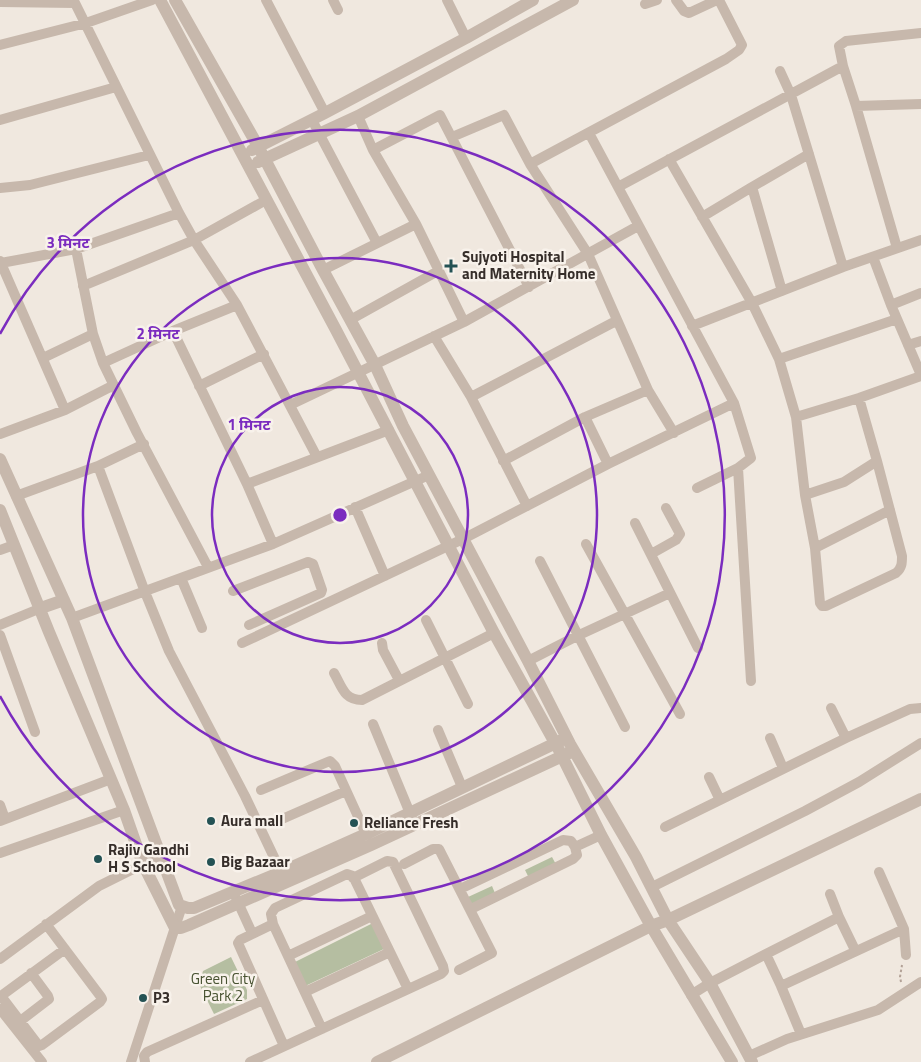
<svg xmlns="http://www.w3.org/2000/svg" width="921" height="1062" viewBox="0 0 921 1062" font-family="'Titillium Web','Noto Sans Devanagari',sans-serif">
	<style>
		.green { fill: #b5bea1 }
		.lines { fill: none; stroke-linecap: round; stroke-linejoin: round }
		.path { stroke: #b3a297; stroke-width: 2; stroke-dasharray: 2.5 2.5; stroke-linecap: butt }
		.minor { stroke: #c7b8ac; stroke-width: 10 }
		.tertiary { stroke: #c7b8ac; stroke-width: 12 }
		.ring { fill: none; stroke: #7b2cbf; stroke-width: 2.5 }
		.poi-dot { fill: #245254; stroke: #f8f2eb; stroke-width: 2 }
		.labels { text-anchor: middle; stroke-width: 5; stroke-linejoin: round; paint-order: stroke }
		.poi-label { font-size: 15px; font-weight: bold; fill: #362e2a; stroke: #f8f2eb; text-anchor: start }
		.park-label { font-size: 15px; fill: #475231; stroke: #f8f2eb }
		.centre { fill: #7b2cbf; stroke: #f8f2eb; stroke-width: 2.5 }
		.ring-label { font-size: 15px; text-anchor: middle; font-weight: bold; fill: #7b2cbf; stroke: #f8f2eb; stroke-width: 5; stroke-linejoin: round; paint-order: stroke }
	</style>
	<rect width="100%" height="100%" fill="#f0e8df"/>
	<path class="green" d="M552,857l7,13 -28,12 -6,-12z
		M492,886l5,12 -24,11 -5,-12z
		M375,922l11,26 -83,39 -12,-23z
		M231,957l16,33v9l-33,15 -15,-30 4,-13z"/>
	<g class="lines">
		<path class="path" d="M901,982l-1,-5 2,-12"/>
		<path class="minor" d="M266,0l59,113
			M333,0l5,10
			M447,0l19,38
			M676,0l8,11 5,2 28,-13
			M0,2l75,1 104,210 15,27 43,65 80,152
			M645,4l12,-4
			M921,33l-75,8 -7,5 4,20 13,40 65,-2
			M0,45l86,-22 66,-23
			M780,71l11,24 52,172
			M856,106l41,142
			M358,116l15,34 43,74 48,98
			M0,120l116,-33
			M312,120l65,123
			M589,133l145,270 17,55 -13,10 13,213
			M452,137l52,-22 26,49 58,90 60,136 26,43
			M373,150l67,-35 89,172
			M669,159l83,144 27,56 17,58 9,78 10,53 5,55 2,3h4l70,-33c6,-5 6,-10 6,-17l-25,-95 -18,-63
			M530,164l196,-105 13,-9 3,-5 -23,-45
			M618,187l225,-121
			M0,188l30,-3 119,-30
			M702,217l50,-30
			M76,249l17,85 10,29 34,70 71,134
			M873,257l18,48 30,70
			M0,261l65,149
			M1,263l75,-14 103,-36
			M323,270l93,-46
			M83,286l111,-46 72,-40
			M782,291l-30,-104 57,-33
			M891,305l30,-12
			M350,320l88,-49
			M692,326l151,-59 78,-27
			M173,331l74,153 142,-54
			M434,336l37,61 145,-76
			M908,345l13,-4
			M43,358l50,-24
			M779,359l118,-40
			M103,363l70,-32 64,-26
			M199,386l65,-32
			M471,397l56,109
			M290,405l174,-83 174,-96
			M585,417l23,47
			M796,417l63,-19 62,-22
			M0,434l65,-24 49,-25
			M503,461l82,-44 63,-27
			M98,466l47,126 24,59 76,145 36,76
			M247,484l26,60
			M697,488l41,-20
			M805,495l39,-13 33,-21
			M16,496l82,-30 46,-22
			M355,507l30,69
			M635,523l63,125
			M586,544l94,170
			M815,548l75,-38
			M0,550l14,-5
			M651,554l25,-14 4,-6 -14,-26
			M540,561l85,166
			M181,578l21,50
			M233,591l75,-29 5,2 9,26 -1,3 -72,32
			M72,618l201,-74 156,-69
			M426,620l42,84
			M0,625l41,-17
			M0,635l35,97
			M242,643l221,-104 145,-75 126,-61
			M382,643l1,7 16,30
			M528,661l49,-25 93,-43
			M334,673c8,14 10,27 28,27l132,-67
			M831,708l15,30
			M373,724l39,94
			M438,730l24,57
			M770,738l13,30
			M709,777l11,23
			M261,790l69,-29 5,5 31,68
			M0,805l5,14
			M0,821l111,-42
			M273,823l73,-32
			M665,827l181,-89 64,-29 11,-1
			M575,847l26,-12
			M0,853l124,-43
			M404,864l29,-15h6l53,104 -33,17
			M879,872l25,57 2,26
			M652,887l153,-76 54,-29 62,-39
			M460,889l103,-49 8,1 4,6 2,8 -4,4 -102,50
			M830,894l9,23
			M236,898l16,35
			M46,924l55,73 1,2 -2,3 -58,43 -3,1 -38,-50 64,-47
			M273,924l-33,16 -2,3 46,103
			M855,950l-16,-33 -73,37 15,32 123,-57
			M288,956l84,-40
			M0,959l99,-73 44,-22 19,-6
			M781,986l20,48
			M305,992l85,-40
			M691,995l19,-12 56,-29
			M0,1009l42,53
			M19,1022l30,-23 -1,-3 -17,-23
			M322,1029l-49,-105 -2,-10 4,-6 72,-34 6,2 55,113
			M749,1056l38,-17 91,-29 43,-28
			M131,1062l51,-156
			M145,1062l-1,-6 3,-4 116,-52
			M250,1062l191,-88 3,-3 -1,-5 -50,-104 -6,-1 -34,17"/>
		<path class="tertiary" d="M160,0l176,330 158,303 65,117 42,85 50,91 81,136
			M175,0l84,148 64,122 52,95 28,61 125,235 42,83 66,113 32,63 42,63 42,79
			M252,150l73,-37 141,-75 67,-38
			M258,162l100,-46 215,-116
			M0,459l72,159 107,287 9,3h6l87,-36 85,-38 196,-94
			M0,510l49,122 75,178 19,54 32,64h6l8,-3 182,-80 198,-92
			M41,608l23,-8
			M377,1062l274,-136 17,-6 253,-121"/>
	</g>
	<g class="ring">
		<circle cx="340" cy="515" r="128"/>
		<circle cx="340" cy="515" r="257"/>
		<path d="M0 334A385 385 0 1 1 0 696"/>
	</g>
	<g class="poi-dot">
		<path d="M448.5 258.5h5v5h5v5h-5v5h-5v-5h-5v-5h5z"/>
		<circle cx="211" cy="821" r="5"/>
		<circle cx="354" cy="823" r="5"/>
		<circle cx="98" cy="859" r="5"/>
		<circle cx="211" cy="862" r="5"/>
		<circle cx="143" cy="998" r="5"/>
	</g>
	<g class="labels">
		<g class="poi-label">
			<text x="462" y="262">Sujyoti Hospital<tspan x="462" dy="17">and Maternity Home</tspan></text>
			<text x="221" y="826">Aura mall</text>
			<text x="364" y="828">Reliance Fresh</text>
			<text x="108" y="855">Rajiv Gandhi<tspan x="108" dy="17">H S School</tspan></text>
			<text x="221" y="867">Big Bazaar</text>
			<text x="153" y="1003">P3</text>
		</g>
		<g class="park-label">
			<text x="223" y="984">Green City<tspan x="223" dy="17">Park 2</tspan></text>
		</g>
	</g>
	<circle cx="340" cy="515" r="8" class="centre"/>
	<g class="ring-label">
		<text x="68" y="248">3 मिनट</text>
		<text x="158" y="339">2 मिनट</text>
		<text x="249" y="430">1 मिनट</text>
	</g>
</svg>
